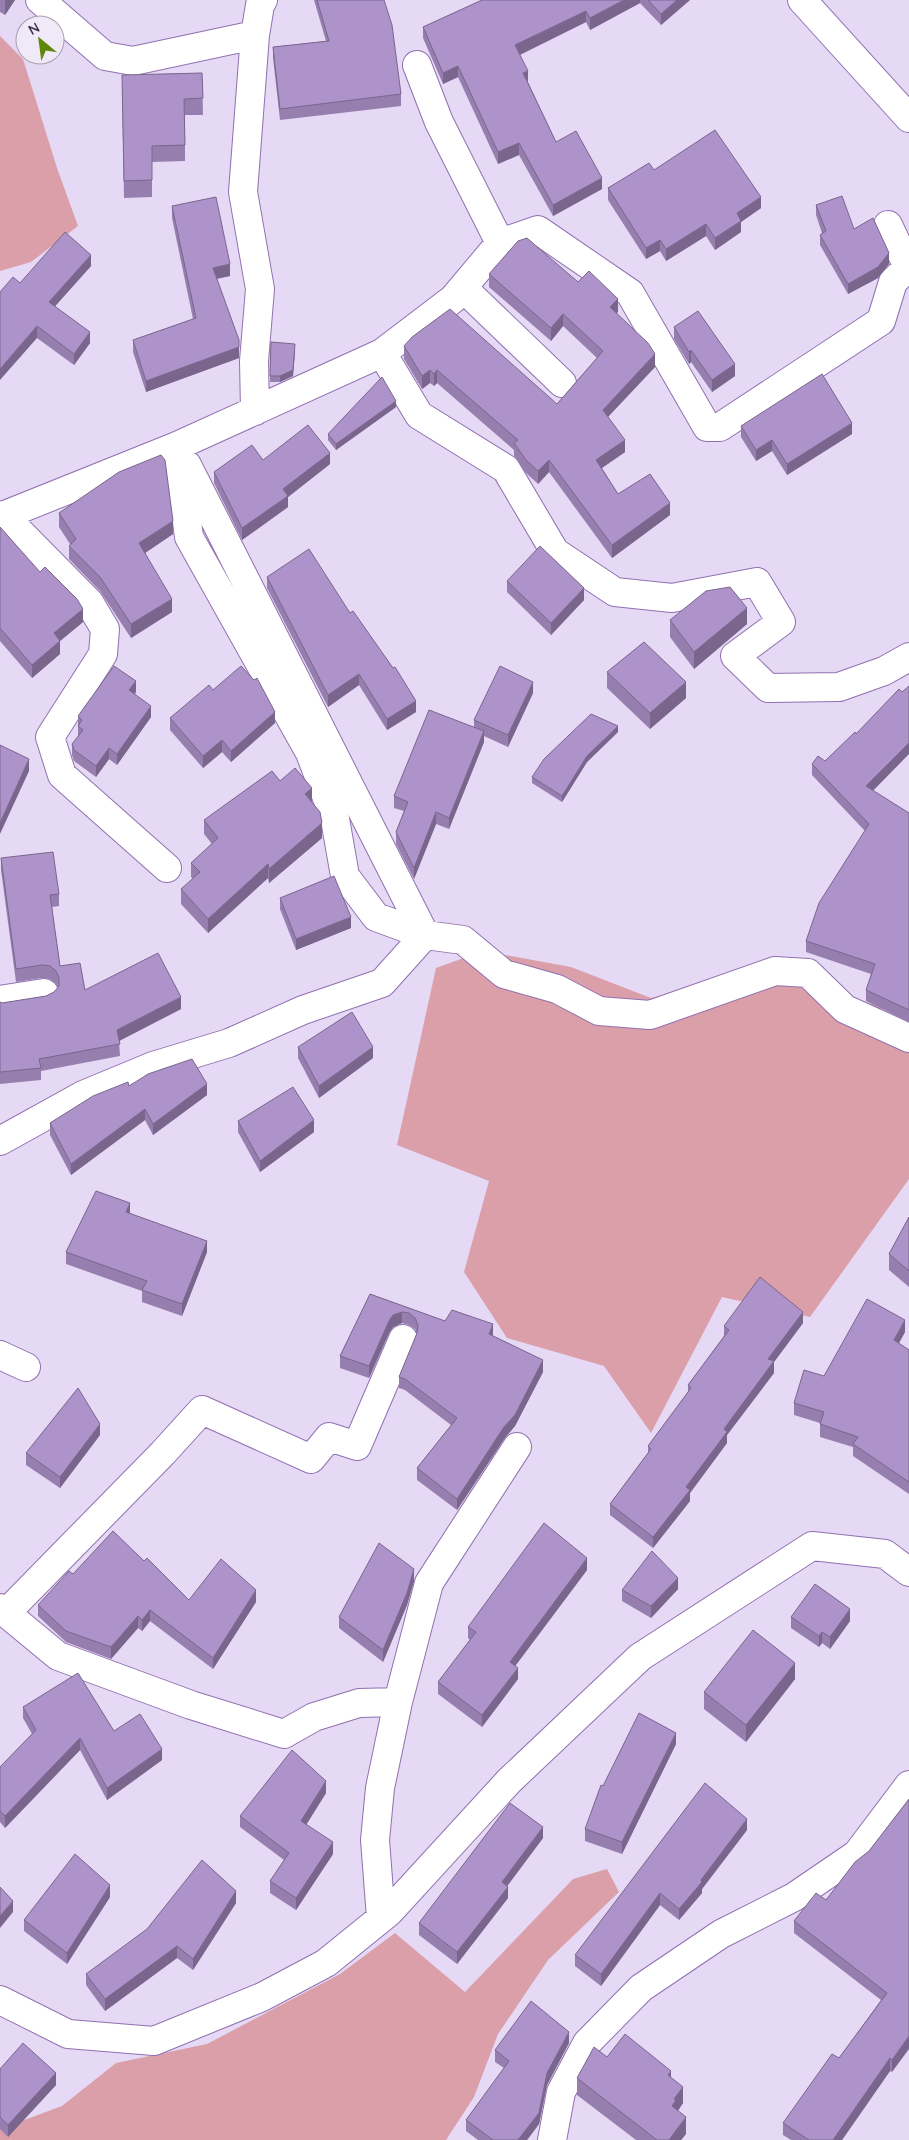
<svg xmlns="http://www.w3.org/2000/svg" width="909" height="2140" viewBox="0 0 909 2140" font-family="Quicksand,sans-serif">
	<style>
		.green { fill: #db9fa9 }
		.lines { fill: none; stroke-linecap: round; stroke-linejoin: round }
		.minor-casing { stroke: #9170b0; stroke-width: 30 }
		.minor { stroke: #fff; stroke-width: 28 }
		.wall { fill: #967eae }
		.shaded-wall { fill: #7a668d }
		.building { fill: #ae92ca; stroke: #7a668d }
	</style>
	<rect width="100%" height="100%" fill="#e6d9f5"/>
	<path class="green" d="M0,36l23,23 34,109 21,58 -47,36 -31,9z
		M483,951l88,16 80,31 89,-21 56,9 81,19 32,27v147l-99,138 -88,-20 -71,136 -47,-67 -97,-28 -43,-66 25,-91 -92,-36 39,-177z
		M607,1869l12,23 -71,68 -50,74 -24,63 -28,43h-446v-11l62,-23 54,-43 91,-19 133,-70 55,-41 70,59 108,-113z"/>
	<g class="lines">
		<g class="minor-casing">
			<path id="minor" d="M40,0l65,56 28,5 122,-26
				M802,0l107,118
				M417,65l22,57 61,121
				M463,288l99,95
				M382,353l37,62 87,54 49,83 60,40 57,6 85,-16 24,40 -46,34 33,32 71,-1 45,-16 25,-14
				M255,411l-1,-50 6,-72 -17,-97 12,-157 5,-30 3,-5
				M177,446l12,91 121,216 25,66 10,57 31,41 49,18 38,5 41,34 53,15 42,22 51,4 125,-44 33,2 37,36 64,29
				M3,515l86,87 16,27 -2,25 -53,83 12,38 105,93
				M0,517l177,-71 205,-93 71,-54 47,-56 38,-13 92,63 77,134h13l161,-106 12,-39 15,-15 -20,-42
				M0,1000l44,-7
				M0,1141l83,-46 70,-29 76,-23 74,-33 79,-27 43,-48 -238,-470
				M0,1355l26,12
				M0,1608l58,48 133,49 93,29 30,-17 45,-14 39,-1 31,-119 88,-136
				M6,1613l157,-160 39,-43 109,49 18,-22 28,9 46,-107
				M381,1918l-6,-78 5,-52 18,-86
				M0,2000l68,34 86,7 108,-44 64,-34 63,-51 120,-131 131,-124 172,-111 73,8 24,18
				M552,2140l9,-48 26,-49 54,-55 80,-54 73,-37 63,-43 52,-69"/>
		</g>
		<use href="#minor" class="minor"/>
	</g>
	<path class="wall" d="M0,0h15l-10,15 -5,-3z
		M314,0h70l17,94v12l-121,14 -7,-62v-11l53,-6z
		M482,0h208l-29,25 -21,-22 -50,27 -4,-8 -66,33 8,27 28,60 46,47 -49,27 -34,-61 -21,9 -40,-87 -15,7 -20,-46v-11z
		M202,73l1,42h-18v46l-33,1v35l-28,1 -2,-107z
		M654,170l107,38 -20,14v10l-26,18 -9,-14 -40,25 -6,-10 -14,8 -38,-59v-12z
		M816,205l38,24 35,35 -11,14 -30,16 -28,-49v-10l2,-2 -6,-18z
		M172,206l58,70 -13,3 22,72v7l-93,34 -13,-40v-12l60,-21 -21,-101z
		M91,266l-36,40 35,37 -16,22 -37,-27 -17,-55z
		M489,274l89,8 40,30 -2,1 39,54 -47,50 17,35 -23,16 16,26 52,21 -58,43 -63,-86 -11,12 -12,-11 -12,-17v-6l-77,-67 -3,3 -4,-3 -8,6 -18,-30v-13l153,58 40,-46 -34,-32 -12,15 -62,-54z
		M674,327l61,49 -23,16 -21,-30 -2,2 -15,-25z
		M271,342l24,8 -2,26 -13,6h-10z
		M396,407l-60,43 -8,-10v-6z
		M741,426l111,8 -65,41 -15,-24 -16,10 -15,-24z
		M263,460l67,4 -42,33v10l-46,33 -28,-57v-11z
		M59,513l114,21 -28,19 27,59 -41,26 -31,-47 -31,-32v-13l1,-2 -11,-17z
		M0,527l83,95 -23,19v13l-28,24 -32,-37z
		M267,577l83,36 66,99 -29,18 -28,-45 -31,22 -61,-119z
		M507,581l77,19 -33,35 -44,-43z
		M670,620l77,4 -53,45 -24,-32z
		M607,672l79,26 -36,31 -43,-41z
		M213,690l62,33 -44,39 -9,-10 -19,16 -33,-38v-12z
		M136,692l-1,2 16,23 -34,48 -8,-6 -13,18 -22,-16 -2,-6v-11l6,-7v-21z
		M902,692l-29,99 36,22v209l-43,-21v-11l5,-16 -65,-22v-11l59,-110 -53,-56v-11l13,-3z
		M533,693l-25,54 -24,-11v6l-35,87 -13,-5 -22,55 -18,-35v-12l8,-21 -10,-3v-12l80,-69v-7z
		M618,732l-31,30 -25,40 -30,-19v-6z
		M280,781l31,21 11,36 -53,45 -1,-5 -60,55 -27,-29v-15l12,-10 -2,-2v-14l21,-19 -8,-10v-14z
		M1,858l58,36v12l-7,1 8,59 25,24 96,19 -62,32 1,15 -79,15v9l-41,4v-82l2,1 44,-7 8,-4 4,-5 -2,-3 -6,-5 -8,-1 -26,4 -15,-112z
		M280,898l71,30 -55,22 -16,-41z
		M298,1047l75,11 -54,40 -21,-40z
		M129,1086l78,9 -54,40 -8,-15 -74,55 -21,-40v-12z
		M238,1121l76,11 -54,40 -22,-40z
		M130,1213l77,39 -25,64 -40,-14v-11l-76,-27v-12z
		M909,1217v70l-20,-17v-16z
		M370,1294l75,27 48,15 50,36 -28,54 -11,13 -47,71 -40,-30v-12l34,-43 -46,-35 -6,-2v-11l18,-43 -2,-5 -6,-4 -7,-2 -9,4 -4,6 -20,45 -29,-10v-12z
		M803,1323l-29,39v11l-47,62v8l-37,50v8l-37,47 -43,-33v-11l38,-51v-7l40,-54v-7l36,-49v-10z
		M905,1332l-6,11 10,7v144l-56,-38v-9l-33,-10v-14l-26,-8v-12l30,-27z
		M100,1435l-40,53 -34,-23v-12z
		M144,1561l45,39 67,2 -43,67 -63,-48 -8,10 -4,-3 -27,31 -45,-17 -28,-26v-11l35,-31z
		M587,1570l-72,96 3,13 -36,48 -44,-33v-12l32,-42 -2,-2v-11z
		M414,1581l-7,24 -24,57 -44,-34v-11z
		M678,1589l-27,29 -29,-17v-11z
		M791,1617l59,4 -20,28 -8,-6 -3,4 -28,-19z
		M795,1679l-49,63 -42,-33v-17z
		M23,1707l91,24 48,29 -55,40 -27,-50 -75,78 -5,-6v-55l32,-33 -9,-16z
		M676,1744l-54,110 -37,-13v-12l18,-43z
		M326,1793l-20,32 27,29 -37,56 -26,-17v-12l14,-21 -44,-33v-11z
		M909,1799l-17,273 -2,-1 -48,69h-51l-8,-5v-12l56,-65 42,-58 -87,-67v-12l32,-21 43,-49z
		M747,1830l-45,59v4l-23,27 -19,-15 -59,81 -26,-20v-11z
		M543,1838l-36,48 1,12 -51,66 -38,-29v-12z
		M110,1897l-43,67 -43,-33v-11z
		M236,1903l-43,67 -16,-12 -72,53 -19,-26v-11z
		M569,2043l-22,42 -8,39 -12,16h-49l-12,-9v-11l38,-52 -9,-6v-12z
		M607,2057l64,21 12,25 -5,8 8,23 -5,6h-45l-59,-45v-17z
		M0,2069l56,16 -48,52 -8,-8z"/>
	<path class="shaded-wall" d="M5,0h10l-10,15z
		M624,0h16v3l-50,27v-12z
		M677,0h13l-29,25v-11z
		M586,11v11l-71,35v-12z
		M458,66v11l-15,7v-11z
		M528,71v11l-5,-9z
		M519,143v12l-21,9v-12z
		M602,178v11l-49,27v-11z
		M761,197v11l-20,14v10l-26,18v-12l22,-25z
		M706,224v12l-40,25v-12z
		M660,240v11l-14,8v-11z
		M889,253v11l-11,14 -30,16v-10z
		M91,255v11l-42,47v-11z
		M230,264v12l-17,3v-11z
		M618,299v13l-8,8v-13z
		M563,314v12l-12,15v-13z
		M37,326v12l-37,42v-11z
		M90,332v11l-16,22v-11z
		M239,340v18l-93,34v-11z
		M295,350l-2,26 -13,6v-6z
		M691,350v12l-2,2v-12z
		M655,354v13l-52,55v-12z
		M735,364v12l-23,16v-12z
		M430,370v13l-8,6v-13z
		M437,370v13l-3,3v-12z
		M396,401v6l-60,43v-6z
		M852,423v11l-65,41v-11z
		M625,440v12l-29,20v-12z
		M772,440v11l-16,10v-11z
		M330,453v11l-42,33v10l-46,33v-12l41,-39z
		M549,460v12l-11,12v-13z
		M670,503v12l-58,43v-13z
		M173,521v13l-34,23v-14z
		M584,588v12l-33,35v-12z
		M172,599v13l-41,26v-14z
		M747,608v16l-53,45v-17z
		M83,609v13l-29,24v-13z
		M60,641v13l-28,24v-13z
		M359,674v11l-31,22v-12z
		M136,681v11l-7,9v-11z
		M533,682v11l-25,54v-12z
		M686,682v16l-36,31v-16z
		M416,701v11l-29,18v-11z
		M151,706v11l-34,48v-11z
		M275,712v11l-44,39v-11z
		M618,726v6l-31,30 -25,40v-6l25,-40z
		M484,731v11l-35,87v-11z
		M222,740v12l-19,16v-12z
		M909,743v11l-43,44v-12z
		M109,748v11l-13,18v-11z
		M29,759v12l-29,63v-11z
		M312,788v14l-7,-8z
		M436,812v12l-22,55v-11z
		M322,823v15l-53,45v-14z
		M268,864v14l-60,55v-14z
		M351,917v11l-55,22v-11z
		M181,997v12l-64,33v-12z
		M373,1047v11l-54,40v-12z
		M207,1084v11l-54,40v-11z
		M145,1109v11l-74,55v-11z
		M314,1120v12l-54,40v-11z
		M130,1203v11l-4,-2z
		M207,1241v11l-25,64v-12z
		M402,1312v11l-9,4 -4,6 -20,45v-12l20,-45 4,-6z
		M803,1312v11l-29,39v11l-47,62v8l-37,50v8l-37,47v-11l71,-108 44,-70z
		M905,1320v12l-11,20v-12z
		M493,1324v11l-4,11v-12z
		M543,1360v12l-28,54 -11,13 -47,71v-11z
		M100,1424v11l-40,53v-11z
		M587,1558v12l-77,103v-11z
		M414,1569v12l-7,24 -24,57v-12z
		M678,1578v11l-27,29v-12z
		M256,1590v12l-43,67v-11z
		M850,1609v12l-20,28v-12z
		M150,1610v11l-8,10v-11z
		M138,1616v12l-27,31v-12z
		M822,1632v11l-3,4v-11z
		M795,1663v16l-49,63v-17z
		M518,1668v11l-36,48v-12z
		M676,1733v11l-54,110v-12z
		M80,1738v12l-75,78v-12z
		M162,1749v11l-55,40v-12z
		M326,1781v12l-25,40v-12z
		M747,1819v11l-45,59v4l-23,27v-11z
		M543,1827v11l-41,55v-11z
		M333,1842v12l-37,56v-12z
		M110,1885v12l-43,67v-11z
		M508,1887v11l-51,66v-12z
		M236,1891v12l-43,67v-11z
		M660,1893v12l-59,81v-12z
		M13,1901v11l-13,16v-12z
		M177,1946v12l-72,53v-12z
		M569,2032v11l-22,42 -8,39 -12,16h-9l29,-67z
		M909,2036v13l-17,23v-12z
		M890,2058v13l-48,69h-9z
		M671,2071v16l-3,-12z
		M56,2073v12l-48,52v-12z
		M683,2087v16l-7,10 -4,-7 2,-7z
		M686,2117v17l-5,6h-12z"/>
	<path class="building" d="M317,0h67l8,25 9,69 -121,15 -7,-62 56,-6z
		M482,0h142l-34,18 -4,-7 -71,34 13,26 -5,2 33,69 20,-11 26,47 -49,27 -34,-62 -21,9 -40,-86 -15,7 -20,-46z
		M648,0h29l-16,14z
		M202,73l1,25 -19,1 1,46 -33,1v34l-28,1 -2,-106z
		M715,130l46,67 -24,16 4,8 -26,17 -9,-14 -40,25 -6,-9 -14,8 -38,-60 41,-25 5,7z
		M842,196l12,33 19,-11 16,35 -11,14 -30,17 -28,-49 6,-4 -10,-26z
		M216,197l14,67 -17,4 26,72v7l-93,34 -13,-41 63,-22 -24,-112z
		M65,232l26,23 -42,47 41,30 -16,22 -37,-28 -37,43v-77l13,-15 7,6z
		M527,238l51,44 11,-11 29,28 -8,8 38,36 7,11 -52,56 22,30 -29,20 22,34 32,-20 20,29 -58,42 -63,-85 -11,11 -12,-11 -12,-17 4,-3 -81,-70 -3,4 -4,-4 -8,6 -18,-30 8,-9 38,-28 107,95 46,-53 -40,-37 -12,14 -62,-54 29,-33z
		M698,311l37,53 -23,16 -21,-30 -2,2 -15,-25z
		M271,342l24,2 -2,26 -13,6h-10z
		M822,374l30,49 -65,41 -15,-24 -16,10 -15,-24z
		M382,377l14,24 -60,43 -8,-10z
		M308,425l22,28 -47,36 5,7 -46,32 -28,-56 38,-27 11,15z
		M161,455l4,5 8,61 -34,22 33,56 -41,25 -31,-47 -31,-31 7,-7 -17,-26 60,-41z
		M0,527l40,45 5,-5 32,32 6,10 -29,24 6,8 -28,24 -32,-37z
		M540,546l44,42 -33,35 -44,-42z
		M309,549l41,64 3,-2 40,57 2,-1 21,34 -29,18 -28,-45 -31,21 -61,-118z
		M730,587l17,21 -53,44 -24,-32 36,-29z
		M644,642l42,40 -36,31 -43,-41z
		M114,666l22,15 -7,9 22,16 -34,48 -8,-6 -13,18 -22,-16 -2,-6 11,-14 -5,-4 4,-6 -4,-4z
		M241,666l13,14 3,-2 18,34 -44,39 -9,-11 -19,16 -33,-38 39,-33 4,5z
		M500,666l33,16 -25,53 -34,-15z
		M909,686v57l-43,43 43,27v197l-43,-20 9,-26 -69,-23 13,-38 50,-79 -57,-60 6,-8 7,5 30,-29 1,2 43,-45 3,3z
		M429,710l55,21 -35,87 -13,-6 -22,56 -18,-36 12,-30 -14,-6z
		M591,714l27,12 -31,30 -25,40 -30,-19 12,-18z
		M0,745l29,14 -29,64z
		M295,768l17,20 -7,6 15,18 2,11 -53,46 -1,-5 -60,55 -27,-30 19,-17 -9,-9 27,-25 -14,-18 68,-49 8,10z
		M53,852l6,42 -9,1 10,71 20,-3 5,27 73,-37 23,44 -64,33 3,14 -81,15 2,9 -41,4v-70l2,1 44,-7 8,-4 5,-6v-8l-3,-7 -6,-5 -8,-1 -26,4 -15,-111z
		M334,876l17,41 -55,22 -16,-41z
		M352,1012l21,35 -54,39 -21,-39z
		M192,1059l15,25 -54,40 -8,-15 -74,55 -21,-41 43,-27 35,-14 1,4 19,-12z
		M293,1087l21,33 -54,41 -22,-40z
		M96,1191l34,12 -4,9 81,29 -25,63 -40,-14 5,-9 -81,-29z
		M909,1217v54l-20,-17z
		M760,1277l43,35 -35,47 6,2 -50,68 3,3 -41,55 4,3 -37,47 -43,-33 41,-55 -3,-3 43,-58 -3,-3 41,-55 -5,-4z
		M370,1294l75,27 7,-11 41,14 -4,10 54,26 -28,55 -11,12 -47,72 -40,-31 40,-50 -52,-39 -6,-2 18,-44 1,-8 -3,-7 -6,-5 -7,-1 -9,3 -4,6 -20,45 -29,-10z
		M867,1299l38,21 -11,20 15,10v132l-56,-38 5,-7 -38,-13 4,-12 -30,-9 10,-33 20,6z
		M78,1388l22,36 -40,53 -34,-24z
		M544,1523l43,35 -77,104 8,6 -36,47 -44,-33 38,-50 -8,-5z
		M113,1531l31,30 3,-3 42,42 32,-41 35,31 -43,68 -63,-48 -8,10 -4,-4 -27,31 -45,-16 -28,-26 31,-34 4,3z
		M379,1543l35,26 -7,24 -24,57 -44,-33z
		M652,1551l26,27 -27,28 -29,-16z
		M815,1584l35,25 -20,28 -8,-5 -3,4 -28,-19z
		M753,1630l42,33 -49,62 -42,-33z
		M78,1673l36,58 26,-17 22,35 -55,39 -27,-50 -75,78 -5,-5v-44l36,-37 -13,-23z
		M639,1713l37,20 -54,109 -37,-13 16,-44 2,1z
		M292,1750l34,31 -25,40 32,21 -37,56 -26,-17 19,-28 -49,-37z
		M705,1783l42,36 -46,61 1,2 -23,27 -19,-16 -59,81 -26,-19z
		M909,1799v237l-17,24 -2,-2 -57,82h-24l-26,-17 49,-69 7,4 48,-65 -93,-72 22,-28 10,7 29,-38 14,-11z
		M510,1803l33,24 -41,55 6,5 -51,65 -38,-29z
		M75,1854l35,31 -43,68 -43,-33z
		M202,1860l34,31 -43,68 -16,-13 -72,53 -19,-25 61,-45z
		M0,1887l13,14 -13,15z
		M531,2001l38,31 -22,41 -8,40 -21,27h-25l-27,-20 43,-59 -14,-11z
		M625,2034l46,37 -3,4 15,12 -9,12 2,1 -4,6 14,11 -17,23h-12l-80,-62 17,-31 13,10z
		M23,2043l33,30 -48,52 -8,-8v-48z"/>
	<g transform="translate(40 40) rotate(331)"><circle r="24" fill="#f0e9f7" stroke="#a99fb3"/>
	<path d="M0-4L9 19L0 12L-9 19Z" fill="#60860a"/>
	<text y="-8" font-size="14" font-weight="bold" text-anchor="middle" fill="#3f314d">N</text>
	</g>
</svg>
